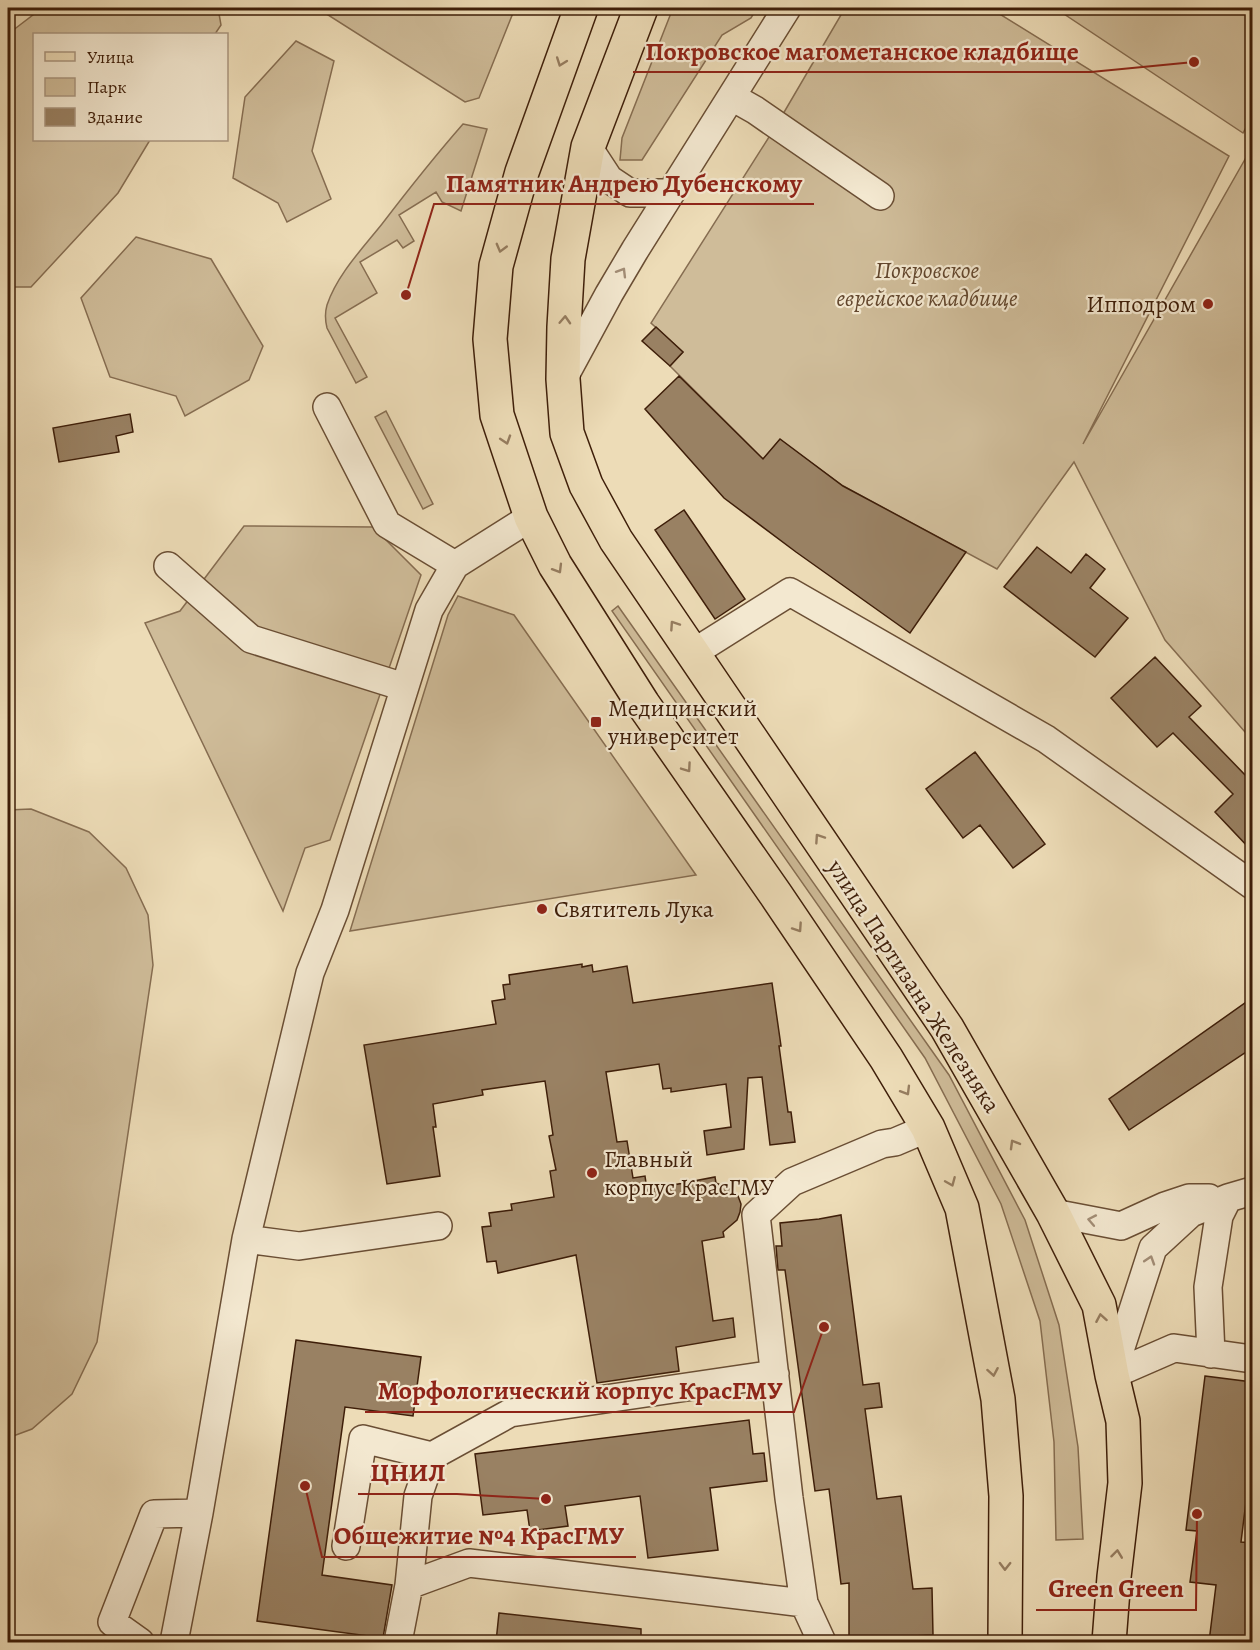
<svg xmlns="http://www.w3.org/2000/svg" width="1260" height="1650" viewBox="0 0 1260 1650" font-family="Alegreya,serif">
	<style>
		.green { fill: #cfbc99; stroke: #866d51; stroke-width: 1.5 }
		.building { fill: #998163; stroke: #3e1e09; stroke-width: 1.5 }
		.lines { fill: none; stroke-linecap: round; stroke-linejoin: round }
		.minor-casing { stroke: #6a4e34; stroke-width: 30 }
		.major-casing { stroke: #3e1e09; stroke-width: 36 }
		.minor { stroke: #f3e8d0; stroke-width: 27 }
		.major { stroke: #eddcb7; stroke-width: 33 }
		.oneway { stroke: #967d60 }
		.oneway2 { stroke: #a28d76 }
		.poi-dot { fill: #8f2418; stroke: #f3e8d0; stroke-width: 2 }
		.labels { text-anchor: middle; stroke-width: 4.5; stroke-linejoin: round; paint-order: stroke }
		.park-label { font-size: 24px; font-style: italic; fill: #62462d; stroke: #f3e8d0 }
		.poi-label { font-size: 24px; fill: #3e1e09; stroke: #f3e8d0; text-anchor: start }
		.street-label { font-size: 24px; fill: #3e1e09; stroke: #f3e8d0 }
		.leader { fill: none; stroke: #8f2418; stroke-width: 2 }
		.callout-dot { fill: #8f2418; stroke: #f3e8d0; stroke-width: 2 }
		.callout-label { font-size: 26px; text-anchor: middle; font-weight: bold; fill: #8f2418; stroke: #f3e8d0; stroke-width: 4.5; stroke-linejoin: round; paint-order: stroke }
	</style>
	<rect width="100%" height="100%" fill="#eddcb7"/>
	<filter id="stains"><feTurbulence type="fractalNoise" baseFrequency=".00333" numOctaves="4"/><feColorMatrix values="0 0 0 0 .2 0 0 0 0 .09 0 0 0 0 .02 0 0 0 .5 -.17"/></filter>
	<radialGradient id="worn" r=".72"><stop offset=".6" stop-color="#630" stop-opacity="0"/><stop offset="1" stop-color="#630" stop-opacity=".3"/></radialGradient>
	<path class="green" d="M47,8h171l3,17 -6,9h-181v106h116l-32,53 -87,94h-23v-253l29,-22z
		M317,8h198l-36,90 -14,4z
		M673,8h84l-6,10 -29,17 -80,125h-22l2,-22z
		M845,8h145l239,148 -146,288 169,-297v593l-87,-100 -91,-178 -77,107 -154,-83 -63,-46 -17,19 -93,-93 13,-14 -32,-29 125,-197z
		M1055,8h197v108l-9,17z
		M296,41l38,20 -22,90 19,48 -44,23 -9,-19 -45,-25 12,-81z
		M463,124l24,5 -26,82 -19,-9 -6,-10 -37,23 15,26 -11,7 -6,-8 -37,22 17,31 -42,25 32,59 -11,6 -29,-55c-2,-8 -2,-16 0,-23 10,-30 35,-56 55,-81 26,-34 53,-68 81,-100z
		M136,237l75,22 52,87 -14,34 -64,36 -9,-20 -66,-19 -29,-79z
		M386,411l47,93 -10,5 -48,-92z
		M244,526l129,1 48,48 -91,265 -25,8 -22,63 -138,-288 35,-12z
		M458,596l56,19 182,260 -346,56 98,-316z
		M618,606l331,469 76,145 34,105 19,122 5,92 -27,1 -2,-98 -14,-121 -39,-117 -76,-146 -313,-447z
		M31,809l58,23 37,36 22,47 5,50 -56,377 -25,52 -40,35 -24,9v-628z"/>
	<path class="building" d="M656,327l27,25 -13,14 -28,-25z
		M679,376l84,83 17,-20 63,47 123,66 -56,81 -114,-81 -72,-54 -79,-89z
		M130,414l3,18 -17,4 3,16 -60,10 -6,-34z
		M684,510l61,89 -30,20 -60,-89z
		M1037,547l34,26 15,-19 19,15 -15,19 38,30 -33,39 -91,-70z
		M1155,657l46,49 -12,11 60,62 3,-4v76l-37,-39 18,-18 -60,-61 -16,14 -46,-49z
		M975,752l70,92 -32,24 -33,-43 -17,13 -37,-49z
		M582,964v3l10,-2 1,7 34,-6 6,37 139,-20 9,63h-2l9,66h3l4,30 -25,3 -8,-68 -14,1 -4,71 -37,6 -3,-24 27,-4 -5,-43 -55,8v-4l-8,1 -4,-25 -53,8 11,70 10,-1 6,37 12,-2 2,14 68,-13 1,6 16,7 6,6 3,8 -1,8 -3,8 -14,12 1,5 -22,4 11,80 20,-3 2,19 -59,10 3,24 -82,12 -21,-128 -78,18 -2,-12 -9,1 -5,-35 9,-1 -2,-13 23,-3 -1,-6 43,-7 -4,-26 6,-1 -7,-34 4,-1 -8,-54 -63,9 1,5 -50,9 3,23h-3l7,49 -53,8 -23,-139 132,-21 -4,-23 13,-2 -2,-14 7,-1 -1,-9z
		M1252,998v50l-123,82 -20,-31z
		M841,1215l22,170 16,-2 3,24 -17,2 12,90 24,-3 12,93 19,-1 1,47 -84,4v-56l-8,1 -12,-95 -14,2 -30,-221h-7l-2,-24h6l-2,-23 39,-4z
		M296,1340l125,17 -8,59 -68,-9 -23,168 70,10 -9,53 -126,-17z
		M1205,1376l47,6v71l-11,89 11,1v15l-4,34h4v50h-43l7,-57 -26,-3 7,-51 -11,-1z
		M749,1420l4,34 11,-1 3,28 -57,7 8,62 -70,8 -8,-62 -75,10 3,20 -38,5 -3,-21 -44,5 -8,-61z
		M499,1613l142,16v13h-145z"/>
	<g class="lines">
		<g class="minor-casing">
			<path id="minor" d="M732,97l23,13 125,86
				M588,147l21,32 21,14h40
				M563,379l46,-85 26,-44 152,-242
				M327,407l60,117 68,41
				M168,566l83,73 153,48
				M693,653l97,-61 256,147 206,146
				M1053,1213l68,13 44,-20 24,-8h20
				M246,1239l53,7 139,-20
				M1211,1354l-3,-67 11,-71 9,-18
				M775,1374l-265,39 -78,43 -14,40 -9,89 60,-22 335,40
				M1112,1375l41,-127 38,-35 37,-15 24,-7
				M1112,1375l62,-27 78,11
				M346,1546l17,-107 69,17
				M140,1642l-28,-20 42,-108 45,-1
				M174,1642l25,-129 47,-274 64,-266 25,-63 94,-300 26,-45 76,-48
				M398,1642l11,-57
				M822,1642l-18,-39 -15,-105 -33,-283 36,-33 90,-38 13,-2 33,-14"/>
		</g>
		<g class="major-casing">
			<path id="major" d="M581,8l-59,164 -26,94 -6,73 7,76 34,102 24,48 88,139 133,191 110,163 42,70 34,80 36,191 8,97 -1,146
				M641,8l-53,139 -20,112 -4,68 -1,52 4,54 19,52 30,55 331,488 106,185 46,92 13,70 11,46 2,62 -11,94 -5,65"/>
		</g>
		<use href="#minor" class="minor"/>
		<use href="#major" class="major"/>
	</g>
	<defs><path id="oneway-chevron" d="M-2-3.5L2.5 0L-2 3.5" fill="none" stroke-width="1.6" stroke-linecap="round" stroke-linejoin="round" transform="scale(1.5)"/></defs>
	<g class="oneway">
		<use href="#oneway-chevron" transform="translate(561 62) rotate(110)"/>
		<use href="#oneway-chevron" transform="translate(501 248) rotate(105)"/>
		<use href="#oneway-chevron" transform="translate(565 320) rotate(-87)"/>
		<use href="#oneway-chevron" transform="translate(506 440) rotate(72)"/>
		<use href="#oneway-chevron" transform="translate(558 569) rotate(59)"/>
		<use href="#oneway-chevron" transform="translate(674 625) rotate(-124)"/>
		<use href="#oneway-chevron" transform="translate(687 768) rotate(55)"/>
		<use href="#oneway-chevron" transform="translate(819 838) rotate(-124)"/>
		<use href="#oneway-chevron" transform="translate(798 928) rotate(56)"/>
		<use href="#oneway-chevron" transform="translate(906 1091) rotate(59)"/>
		<use href="#oneway-chevron" transform="translate(1014 1144) rotate(-120)"/>
		<use href="#oneway-chevron" transform="translate(951 1182) rotate(67)"/>
		<use href="#oneway-chevron" transform="translate(1101 1318) rotate(-100)"/>
		<use href="#oneway-chevron" transform="translate(993 1372) rotate(80)"/>
		<use href="#oneway-chevron" transform="translate(1117 1554) rotate(-83)"/>
		<use href="#oneway-chevron" transform="translate(1005 1566) rotate(91)"/>
	</g>
	<g class="oneway2">
		<use href="#oneway-chevron" transform="translate(622 272) rotate(-59)"/>
		<use href="#oneway-chevron" transform="translate(1092 1220) rotate(-169)"/>
		<use href="#oneway-chevron" transform="translate(1150 1260) rotate(-72)"/>
	</g>
	<g class="poi-dot">
		<circle cx="1208" cy="304" r="6"/>
		<rect x="590" y="716" width="12" height="12" rx="3"/>
		<circle cx="542" cy="909" r="6"/>
		<circle cx="592" cy="1173" r="6"/>
	</g>
	<g class="labels">
		<g class="park-label">
			<text x="927" y="278">Покровское<tspan x="927" dy="28">еврейское кладбище</tspan></text>
		</g>
		<g class="poi-label">
			<text x="1196" y="312" text-anchor="end">Ипподром</text>
			<text x="608" y="716">Медицинский<tspan x="608" dy="28">университет</tspan></text>
			<text x="554" y="917">Святитель Лука</text>
			<text x="604" y="1167">Главный<tspan x="604" dy="28">корпус КрасГМУ</tspan></text>
		</g>
		<g class="street-label">
			<text transform="translate(914 986) rotate(57)" y="8">улица Партизана Железняка</text>
		</g>
	</g>
	<path class="leader" d="M1194 62L1091 72H633M406 295L434 204H814M824 1327L794 1412H365M546 1499L457 1494H358M305 1486L322 1557H636M1197 1514L1196 1610H1036"/>
	<g class="callout-dot">
		<circle cx="1194" cy="62" r="6"/>
		<circle cx="406" cy="295" r="6"/>
		<circle cx="824" cy="1327" r="6"/>
		<circle cx="546" cy="1499" r="6"/>
		<circle cx="305" cy="1486" r="6"/>
		<circle cx="1197" cy="1514" r="6"/>
	</g>
	<g class="callout-label">
		<text x="862" y="60">Покровское магометанское кладбище</text>
		<text x="624" y="192">Памятник Андрею Дубенскому</text>
		<text x="580" y="1399">Морфологический корпус КрасГМУ</text>
		<text x="408" y="1481">ЦНИЛ</text>
		<text x="479" y="1544">Общежитие №4 КрасГМУ</text>
		<text x="1116" y="1597">Green Green</text>
	</g>
	<rect width="1260" height="1650" fill="none" stroke="#eddcb7" stroke-width="30"/>
	<rect x="9" y="9" width="1242" height="1632" fill="none" stroke="#3e1e09" stroke-width="3"/>
	<rect x="15" y="15" width="1230" height="1620" fill="none" stroke="#3e1e09" stroke-width="1.5"/>
	<rect x="33" y="33" width="195" height="108" fill="#f3e8d0" stroke="#ab9780" stroke-width="1.5"/>
	<rect x="45" y="52" width="30" height="9" fill="#eddcb7" stroke="#ab9780" stroke-width="1.5"/>
	<text x="87" y="63" font-size="18" fill="#3e1e09">Улица</text>
	<rect x="45" y="78" width="30" height="18" fill="#cfbc99" stroke="#ab9780" stroke-width="1.5"/>
	<text x="87" y="93" font-size="18" fill="#3e1e09">Парк</text>
	<rect x="45" y="108" width="30" height="18" fill="#998163" stroke="#ab9780" stroke-width="1.5"/>
	<text x="87" y="123" font-size="18" fill="#3e1e09">Здание</text>
	<rect width="100%" height="100%" filter="url(#stains)"/>
	<rect width="100%" height="100%" fill="url(#worn)"/>
</svg>
